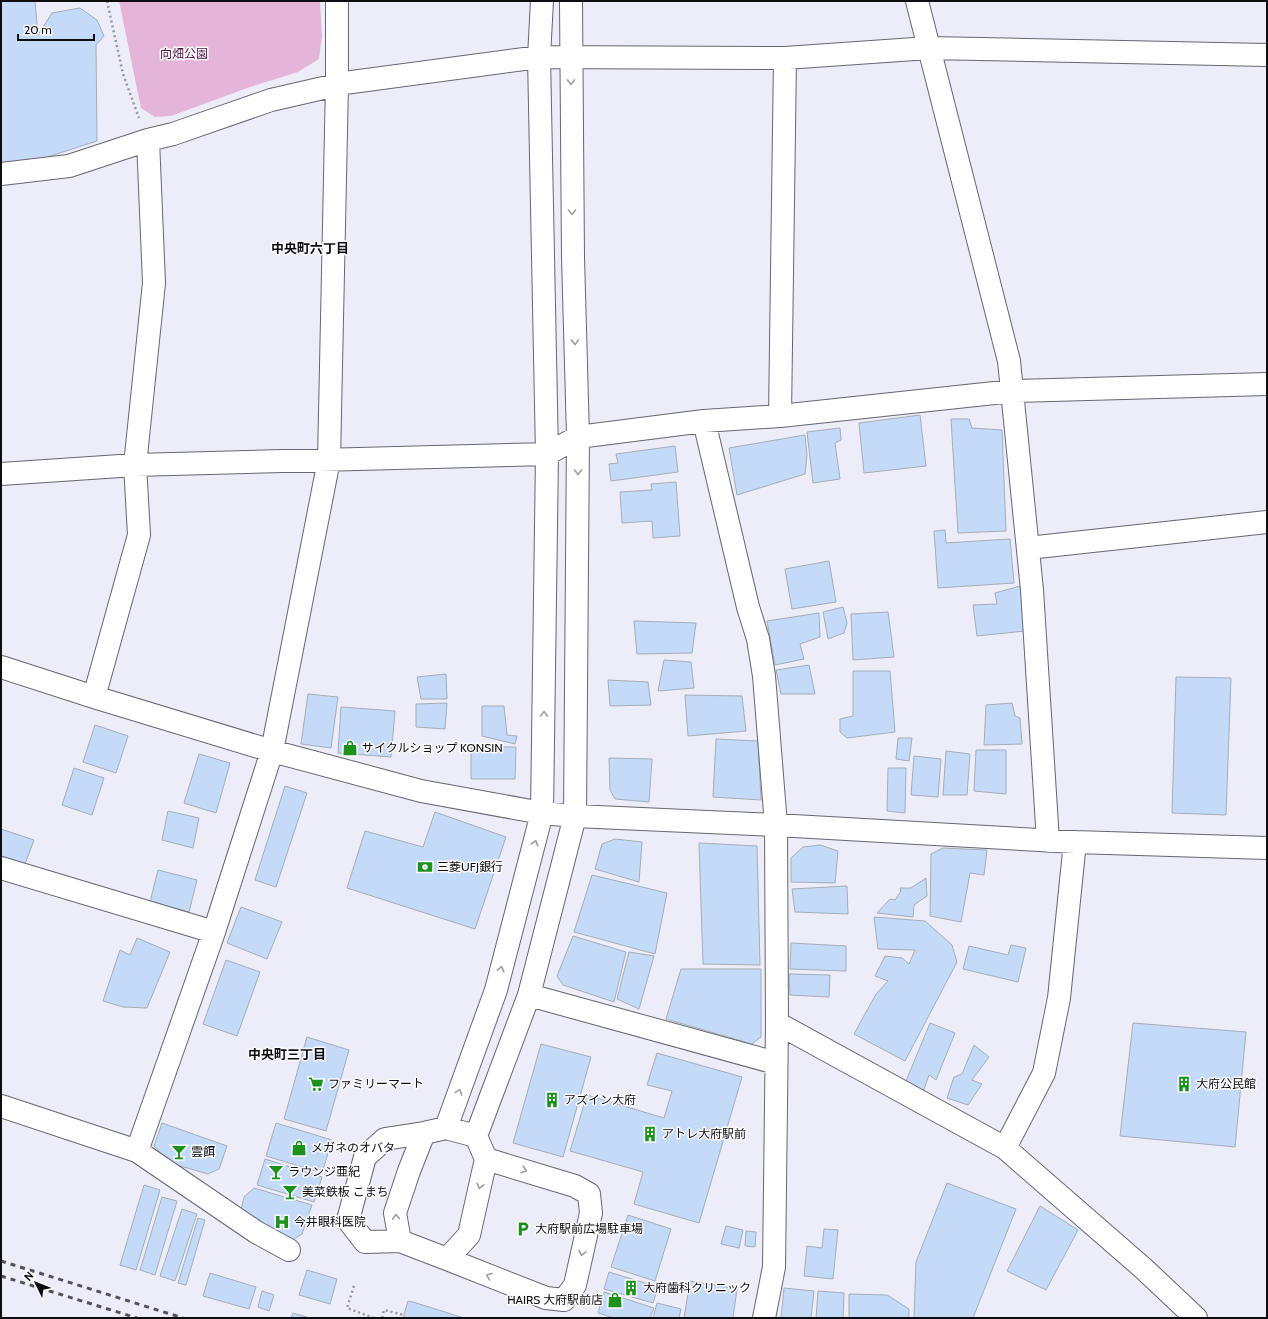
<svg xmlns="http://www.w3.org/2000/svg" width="1268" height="1319" viewBox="0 0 1268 1319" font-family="Cabin,'Noto Sans JP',sans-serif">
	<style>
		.green { fill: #e4b5d9 }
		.building { fill: #c3dbf8; stroke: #a5adb6 }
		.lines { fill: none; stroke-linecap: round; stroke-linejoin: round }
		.minor-casing { stroke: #656670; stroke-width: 24 }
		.path { stroke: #9797a0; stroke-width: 2.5; stroke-dasharray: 2 3; stroke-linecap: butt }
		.minor { stroke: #fff; stroke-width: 22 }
		.rail { stroke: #525258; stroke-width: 3; stroke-dasharray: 5 5; stroke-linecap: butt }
		.oneway { stroke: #9e9ea0 }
		.labels { text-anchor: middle; stroke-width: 3; stroke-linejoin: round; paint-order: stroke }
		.park-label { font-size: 12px; fill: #4f1446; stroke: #fbfbfd }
		.poi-label { font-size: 12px; fill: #0d0d11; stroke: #fbfbfd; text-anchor: start }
		.neighbourhood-label { font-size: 13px; font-weight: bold; fill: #0d0d11; stroke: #fbfbfd }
	</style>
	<rect width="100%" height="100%" fill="#ecedf9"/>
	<path class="green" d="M119,1h201l2,35 -3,23 -21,13 -48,15 -79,29 -16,1 -14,-9z"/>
	<path class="building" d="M1,1h34l3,34 14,-22 28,-5 17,12 7,16 -8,9 1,96 -62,20 -34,2z
		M920,415l6,51 -62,7 -5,-50z
		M951,419h18l3,9 30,2 4,101 -48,2z
		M840,428l1,12 -6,3 5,36 -27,4 -6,-51z
		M805,435l2,20 -2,19 -68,21 -8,-47z
		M675,446l3,26 -67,9 -2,-17 9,-1 -2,-9z
		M676,482l4,54 -27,2 -1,-17 -30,2 -2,-31 32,-2 -1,-6z
		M945,530l1,13 64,-4 4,44 -76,5 -4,-57z
		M829,561l7,41 -44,7 -7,-40z
		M1020,586l5,45 -48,5 -4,-31 24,-1 -2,-11z
		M843,607l4,16 -3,10 -16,6 -5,-27z
		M888,612l6,45 -41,3 -2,-46z
		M819,613l1,24 -20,7 4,15 -29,6 -8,-44z
		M634,621l62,2 -4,30 -55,1z
		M664,660l27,2 3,26 -36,3z
		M809,665l6,29h-34l-5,-24z
		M853,671h37l5,61 -48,6 -7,-6v-13l13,-3z
		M446,674l1,25h-26l-4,-22z
		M1176,677l55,1 -5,137 -54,-2z
		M608,680l40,2 3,23 -41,1z
		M308,694l30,3 -7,51 -30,-4z
		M685,695l57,1 4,35 -58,5z
		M447,703l-2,26 -29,-2v-23z
		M1012,703l3,13 5,2 2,26 -38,1 2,-40z
		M482,706h22l3,29 10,1 -2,8 -33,-8z
		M341,707l54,4 -4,46 -53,-4z
		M95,725l33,11 -12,37 -33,-11z
		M898,738h14l-3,23 -13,-2z
		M716,739l42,2 3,59 -48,-3z
		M471,747h45l-1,32h-44z
		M976,750h30v44l-32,-3z
		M946,751l24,3 -3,41h-24z
		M199,754l31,9 -14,50 -32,-10z
		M914,756l27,3 -3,38 -27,-2z
		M609,758l43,1 -3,43 -34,-3 -5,-9z
		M74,768l30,10 -12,37 -30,-10z
		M888,768h18l-1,45 -18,-2z
		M285,786l22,7 -31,94 -21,-7z
		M168,811l31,7 -6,30 -31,-8z
		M435,812l71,25 -31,92 -128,-41 18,-57 58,16z
		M1,829l33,11 -9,24 -24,-8z
		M615,839l27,3 -3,40 -44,-13 7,-25z
		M699,843l58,3 3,119 -57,-1z
		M820,845l18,6 -3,32 -44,-1v-24l12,-11z
		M943,848l44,2 -3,25 -14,-2 -9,49 -31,-6 1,-62z
		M158,870l39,10 -8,32 -39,-10z
		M592,875l75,18 -12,61 -81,-22z
		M926,878l1,18 -13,9 -1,12 -36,-4 13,-14 5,1 6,-9 -1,-3h11z
		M847,886l1,28 -53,-2 -3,-23z
		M241,907l41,15 -15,37 -40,-16z
		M874,917l51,4 27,24 5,17 -52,99 -51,-27 22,-40 12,-13 -13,-5 10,-20 17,2 7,6 6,-14 -37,-1z
		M573,936l53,16 -12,50 -51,-17 -6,-9z
		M137,938l33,14 -23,56 -24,-1 -20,-6 17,-51 10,5z
		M791,943l55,3v25l-56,-2z
		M1011,945l15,3 -8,34 -55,-13 6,-23 39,9z
		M629,952l25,4 -15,53 -22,-10z
		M226,960l34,12 -23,64 -34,-12z
		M681,969h80v68l-9,7 -86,-25z
		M789,974l41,1 -1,22 -39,-2z
		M930,1023l25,10 -19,47 -7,-5 -7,20 -16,-14z
		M1133,1023l113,9 -11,115 -115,-11z
		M307,1037l42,13 -23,81 -42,-12z
		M541,1044l50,13 -28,100 -50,-14z
		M974,1045l15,12 -17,23 10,4 -14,21 -21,-7 7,-21 8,-3z
		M657,1053l85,24 -43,146 -65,-19 9,-32 -73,-21 17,-56 77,23 8,-27 -25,-6z
		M162,1123l65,23 -8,23 -11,5 -38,-11 -16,-17z
		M276,1123l56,17 -10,33 -56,-17z
		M265,1159l57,18 -8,25 -57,-17z
		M947,1183l69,26 -43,109h-59l2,-56z
		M144,1185l16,5 -24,80 -16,-5z
		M254,1188l58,17 -10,29 -14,9 -47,-33 3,-13z
		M162,1197l15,4 -22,74 -15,-5z
		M1040,1206l38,24 -32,60 -39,-19z
		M182,1209l15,5 -22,67 -15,-5z
		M628,1215l43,14 -16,52 -44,-14z
		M198,1218l7,2 -19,65 -8,-2z
		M726,1226l17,4 -4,18 -18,-4z
		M824,1229l14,1 -5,49 -29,-3 3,-30 15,2z
		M746,1231l10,1 -1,15 -10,-1z
		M307,1270l30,9 -7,25 -31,-9z
		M609,1272l49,15 -5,16 -49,-14z
		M210,1273l46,14 -7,22 -46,-13z
		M690,1281l47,8 -4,29h-49z
		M784,1288l30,3 -3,27h-30z
		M262,1291l12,4 -5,16 -11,-4z
		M818,1291l26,2 -1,25h-27z
		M604,1292l50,16 -4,10h-36l-16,-5z
		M849,1294l38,1 22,14v9h-60z
		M408,1301l5,1 51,16h-61z
		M657,1303l24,6 -2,9h-26z
		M293,1313l14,4 -16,1z"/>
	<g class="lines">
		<g class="minor-casing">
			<path id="minor" d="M917,1l92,360 23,229 16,251
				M1,174l68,-8 79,-26 25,-6 98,-34 61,-14 5,-2 202,-27 246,1
				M780,416l5,-358 144,-10 338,7
				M704,421l44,186 10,32 6,37 12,149 1,198 -3,244 -10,51
				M1,474l134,-9 412,-11 31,-17 126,-16 76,-5 233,-25 254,-7
				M1028,548l239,-26
				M1,667l93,30 178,54 149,40 121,22 33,3 201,9 299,17 192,6
				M94,697l45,-162 -4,-70 19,-182 -6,-143
				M1,868l213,64
				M529,995l247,68
				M777,1023l228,125 138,120 53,50
				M1,1106l136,45 119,81 33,18
				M446,1128l50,-138 46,-177 5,-359 -8,-397 3,-56
				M476,1136l-30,-8 -22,5 -15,38 -14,42 5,28 47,18 22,-24 17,-76 -10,-23 53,-141 46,-179 3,-379 -5,-180 -2,-256
				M1005,1148l39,-75 15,-75 16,-156
				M137,1151l77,-219 58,-181 57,-291 8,-376v-83
				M400,1241l-35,1 -17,-22 17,-63 20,-18 39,-6
				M447,1259l99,39 18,2 11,-15 16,-72 -2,-19 -14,-8 -89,-27"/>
		</g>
		<path class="path" d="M107,1l16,73 16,44
			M354,1286l-7,22 27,10
			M382,1318l2,-8 20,5"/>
		<use href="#minor" class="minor"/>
		<path class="rail" d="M1,1261l182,57
			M1,1276l136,42"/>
	</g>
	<defs><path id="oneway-chevron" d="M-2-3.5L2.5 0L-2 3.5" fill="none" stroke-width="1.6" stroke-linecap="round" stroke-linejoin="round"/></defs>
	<g class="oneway">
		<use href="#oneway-chevron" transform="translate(571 82) rotate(90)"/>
		<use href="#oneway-chevron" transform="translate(572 212) rotate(89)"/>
		<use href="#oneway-chevron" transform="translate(575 342) rotate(88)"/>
		<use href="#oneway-chevron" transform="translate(578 472) rotate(90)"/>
		<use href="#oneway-chevron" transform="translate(544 714) rotate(-89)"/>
		<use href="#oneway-chevron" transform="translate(535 843) rotate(-75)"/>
		<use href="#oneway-chevron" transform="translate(501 969) rotate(-75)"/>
		<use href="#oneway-chevron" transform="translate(459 1092) rotate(-70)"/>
		<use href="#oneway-chevron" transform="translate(524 1170) rotate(17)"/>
		<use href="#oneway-chevron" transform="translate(480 1186) rotate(103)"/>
		<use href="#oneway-chevron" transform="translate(396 1217) rotate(-94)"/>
		<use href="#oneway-chevron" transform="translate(582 1253) rotate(102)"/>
		<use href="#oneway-chevron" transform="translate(489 1276) rotate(-159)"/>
	</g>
	<defs>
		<g id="shop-bare" transform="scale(1.2)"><path d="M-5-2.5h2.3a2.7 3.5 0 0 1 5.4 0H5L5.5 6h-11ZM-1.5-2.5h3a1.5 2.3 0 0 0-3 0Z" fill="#1c911c" stroke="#fbfbfd" stroke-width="2.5" paint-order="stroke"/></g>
		<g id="bank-bare" transform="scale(1.2)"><path d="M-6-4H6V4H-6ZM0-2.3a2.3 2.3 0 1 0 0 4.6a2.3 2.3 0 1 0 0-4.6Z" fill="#1c911c" stroke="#fbfbfd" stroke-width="2.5" paint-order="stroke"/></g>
		<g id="supermarket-bare" transform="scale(1.2)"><path d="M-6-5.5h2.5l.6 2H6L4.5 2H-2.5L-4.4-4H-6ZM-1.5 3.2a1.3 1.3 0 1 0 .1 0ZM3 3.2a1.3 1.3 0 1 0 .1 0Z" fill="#1c911c" stroke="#fbfbfd" stroke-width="2.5" paint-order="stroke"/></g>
		<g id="building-bare" transform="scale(1.2)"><path d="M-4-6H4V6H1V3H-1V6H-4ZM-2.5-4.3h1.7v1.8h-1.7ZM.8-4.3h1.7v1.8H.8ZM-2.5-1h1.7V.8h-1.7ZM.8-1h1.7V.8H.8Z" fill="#1c911c" stroke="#fbfbfd" stroke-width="2.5" paint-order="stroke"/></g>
		<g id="bar-bare" transform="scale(1.2)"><path d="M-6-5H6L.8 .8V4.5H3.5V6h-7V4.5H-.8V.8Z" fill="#1c911c" stroke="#fbfbfd" stroke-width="2.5" paint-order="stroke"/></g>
		<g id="hospital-bare" transform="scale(1.2)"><path d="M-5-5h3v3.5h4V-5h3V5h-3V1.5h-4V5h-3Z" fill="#1c911c" stroke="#fbfbfd" stroke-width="2.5" paint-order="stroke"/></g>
		<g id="parking-bare" transform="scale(1.2)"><path d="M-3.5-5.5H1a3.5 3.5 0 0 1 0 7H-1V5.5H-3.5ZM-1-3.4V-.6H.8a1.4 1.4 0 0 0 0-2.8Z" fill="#1c911c" stroke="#fbfbfd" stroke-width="2.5" paint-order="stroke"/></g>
	</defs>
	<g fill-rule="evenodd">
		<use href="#shop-bare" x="350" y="748"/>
		<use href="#bank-bare" x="425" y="867"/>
		<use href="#supermarket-bare" x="316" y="1084"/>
		<use href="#building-bare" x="1184" y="1084"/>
		<use href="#building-bare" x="552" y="1100"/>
		<use href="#building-bare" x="650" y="1134"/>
		<use href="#shop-bare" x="299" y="1148"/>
		<use href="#bar-bare" x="179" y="1152"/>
		<use href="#bar-bare" x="276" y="1172"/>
		<use href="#bar-bare" x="290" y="1192"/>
		<use href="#hospital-bare" x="282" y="1222"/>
		<use href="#parking-bare" x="523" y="1229"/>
		<use href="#building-bare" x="631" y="1288"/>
		<use href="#shop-bare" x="615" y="1300"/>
	</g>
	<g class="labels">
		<g class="park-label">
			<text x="184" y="58">向畑公園</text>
		</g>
		<g class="poi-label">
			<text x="362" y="752">サイクルショップ KONSIN</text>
			<text x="437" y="871">三菱UFJ銀行</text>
			<text x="328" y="1088">ファミリーマート</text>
			<text x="1196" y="1088">大府公民館</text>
			<text x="564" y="1104">アズイン大府</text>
			<text x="662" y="1138">アトレ大府駅前</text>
			<text x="311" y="1152">メガネのオバタ</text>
			<text x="191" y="1156">雲餌</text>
			<text x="288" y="1176">ラウンジ亜紀</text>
			<text x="302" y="1196">美菜鉄板 こまち</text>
			<text x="294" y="1226">今井眼科医院</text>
			<text x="535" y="1233">大府駅前広場駐車場</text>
			<text x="643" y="1292">大府歯科クリニック</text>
			<text x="603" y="1304" text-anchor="end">HAIRS 大府駅前店</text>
		</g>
		<g class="neighbourhood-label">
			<text x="310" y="253">中央町六丁目</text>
			<text x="287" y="1059">中央町三丁目</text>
		</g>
	</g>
	<rect width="1268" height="1319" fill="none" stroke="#0d0d11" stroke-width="4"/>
	<g transform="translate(36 1283) rotate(313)" stroke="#fbfbfd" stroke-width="3" paint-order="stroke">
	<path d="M0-3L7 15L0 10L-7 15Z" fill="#0d0d11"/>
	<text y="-6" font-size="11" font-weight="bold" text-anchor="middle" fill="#0d0d11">N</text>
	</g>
	<path d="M18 34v6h76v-6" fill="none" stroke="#0d0d11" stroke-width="2"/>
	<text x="24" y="34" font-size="12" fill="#0d0d11" stroke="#fbfbfd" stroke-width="3" paint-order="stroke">20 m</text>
</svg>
